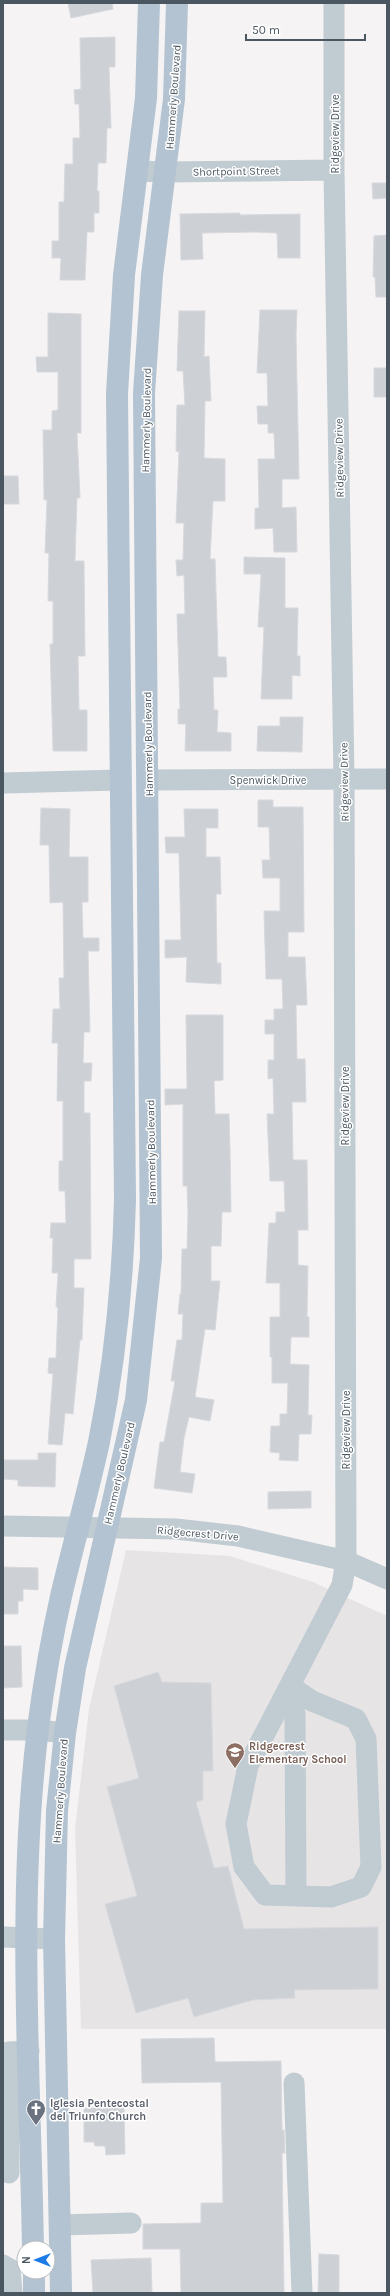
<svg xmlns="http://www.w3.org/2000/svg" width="390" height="2296" viewBox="0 0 390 2296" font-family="Karla,sans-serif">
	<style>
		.education { fill: #e6e4e5 }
		.building { fill: #cdd0d5; stroke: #d7d9de }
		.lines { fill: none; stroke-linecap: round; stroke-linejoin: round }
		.minor { stroke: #c1cbd2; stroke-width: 21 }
		.major { stroke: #b3c3d1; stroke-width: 22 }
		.labels { text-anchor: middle; stroke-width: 3; stroke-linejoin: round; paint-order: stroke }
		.street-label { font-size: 11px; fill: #4a5761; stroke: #fff }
		.education-label { font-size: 11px; font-weight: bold; fill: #785e54; stroke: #fff; text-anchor: start }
		.worship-label { font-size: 11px; font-weight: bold; fill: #5b616d; stroke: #fff; text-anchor: start }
	</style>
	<rect width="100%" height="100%" fill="#f5f3f3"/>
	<path class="education" d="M126,1550l104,6 83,26 74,34v413h-306l-6,-200 14,-120z"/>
	<path class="building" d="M68,3h44l1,6 -42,9z
		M115,37v30h-6l2,61h-4l-1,35h-8l-1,28h2v22h-5v19h-7l-2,48h-25l1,-22h-9v-17h7v-39h5l1,-38h8v-26h7l-1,-34h-4l-1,-14 7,-1 -1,-51z
		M372,183h15v15l-14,1z
		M240,213v2l60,-1v44h-22l-1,-25 -21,-1 -54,1 1,26 -22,1 -1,-46z
		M387,235v62h-11l-1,-20h-2l1,-41z
		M260,310h37l-1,25 3,144h-17v29l14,-1 1,45h-23l-1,-24 -18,1v-21h4l-1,-49h17l-1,-26h-6v-9h-10l-1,-18h11l-1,-33h-10z
		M179,311h26l-1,46 5,-1 2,45h-6l-1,57 21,1v42h-12l-3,58h5l3,98h8l1,20h-14l1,33h4l-1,22 14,1v18h-46l1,-27h-8v-15h2l-3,-95h8l-1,-39 -7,1 -1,-16h7l1,-37h-8l3,-71 -3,-1 1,-46h8l-2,-34h-6z
		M48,313l33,1v119h-4l3,65h-3l-2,63h9l1,95h-7l1,54h8v41h-34l-3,-107h3v-43h-5l1,-48h-4l2,-53h-3l-1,-70h9v-19l6,-1v-38h-21l-1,-15h12z
		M374,368h13v29h-13z
		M3,476h15l1,28h-16z
		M244,557l41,1v50h13l-1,48h3v20l-8,-1v24h-31l3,-72h-6l3,-53h-17z
		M280,717h23l-1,35 -45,-1 1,-25h22z
		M258,800h15v7h30l1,125h-16v25h17l2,48h-11l1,54h8l1,43h-14l1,58h14l1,70h-10v35l10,1 -1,51h2v20h-18l-1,27 19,1 -1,50h4l-1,19h-12l-1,27 -19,-1 1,-7 -10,-1 1,-26h9v-12h7l1,-31h-16v-26h-2v-40h10v-34h-14l3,-60h7v-11h9l-1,-31h-14l-3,-67h7l-1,-36 -5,1v-19h6v-26h-9v-14h9v-11h9l-1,-30h-16l-2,-68h16v-33h-17l-1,-18h8l-1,-33h-11z
		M41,808l29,1 -1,48h19v45h-6l1,36h16v13h-11l2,81h-6l-1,31h9l-1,18h-7v32h6l1,146h-17v29h10l-2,52h-2l-7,74 -8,-1 -3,32 -14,-1 5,-70 -5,-1 1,-15h7l2,-51h-2l2,-34h-6l1,-35h-3l1,-15h15l-1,-32h-6v-30h4v-60h-6l1,-58h-6l1,-34h7l-1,-31h5l-1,-76 -13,1 -1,-58h-9z
		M184,809h34v19h-12v29h14l1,37h-5l1,69h4v21l-35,-2 1,-25 -22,1v-18h16l-2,-87h-13l-1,-16h20z
		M186,1015h37v65l-9,1 1,33h14l1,36 1,62h-9l-1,34h-10v35h9l-5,49 -10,-1 -10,68 19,3 -4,21 -21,-4 -5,21 -4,34 15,2 -3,19 -38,-5 6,-46h4l11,-61h-4l6,-41h5l1,-26h-5l2,-20h1l1,-45h5l1,-36 -1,-27h-4v-82l-18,1v-16h22z
		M38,1453h18l-1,34 -37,-1v-6l-15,-1v-19h35z
		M311,1491v17l-43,1v-17z
		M3,1567l35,1v22l-15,-1v12h-5v13h-15z
		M3,1646h18l1,41 -19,1z
		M158,1672l4,10 49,1 2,88h-10v29l-7,2 18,66 14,-2 16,63 134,-2v62l-84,1 1,8 -42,2 -59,17 -6,-19 -52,15 -31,-109 32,-8 -30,-109 32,-9 -25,-92z
		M214,2038l1,24 66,-1 1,69h2l1,23h-3l2,140h-103l-1,-44h-37v-25l58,-1v-20h22l-2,-121 -79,1 -1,-44z
		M84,2108h40l1,46 -19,1 -1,-9h-10l-1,-4h-10z
		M319,2254l20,1v38h-21z
		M151,2258l1,35h-59l-2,-33z"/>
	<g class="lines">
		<path class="minor" d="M138,171l28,1 168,-2
			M149,780l238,-1
			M3,783l116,-3
			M3,1526l173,3 62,7 108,25 41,18
			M290,1686l22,15 44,18 10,20 5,128 -10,20 -30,10 -66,-2 -21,-28 -8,-43 12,-58 94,-181 4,-24 -2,-782 -10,-609v-167
			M290,1686l5,28 1,182
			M3,1730h35l27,3
			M3,1937l51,2
			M294,2083l8,210
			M9,2173l-1,-121 21,-1
			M60,2225l71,-2
			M3,2265l7,4 2,24"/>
		<path class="major" d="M33,2248c-3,-171 -16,-351 5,-520 6,-46 14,-92 24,-136 12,-50 26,-100 37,-150 16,-80 24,-161 26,-243l-8,-805 7,-119 22,-177 3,-95
			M34,2272v21
			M61,2293l-7,-354 3,-128 8,-78 10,-65 61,-268 15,-142 -7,-865 8,-118 22,-176 3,-96"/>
	</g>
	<defs>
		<g id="school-pin" transform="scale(1)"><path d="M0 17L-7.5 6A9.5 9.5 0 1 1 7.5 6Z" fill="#8d6e63" stroke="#fff"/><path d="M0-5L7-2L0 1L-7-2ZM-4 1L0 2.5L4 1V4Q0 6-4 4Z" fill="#fff"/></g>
		<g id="church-pin" transform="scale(1)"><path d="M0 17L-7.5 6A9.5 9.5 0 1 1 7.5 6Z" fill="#6b7280" stroke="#fff"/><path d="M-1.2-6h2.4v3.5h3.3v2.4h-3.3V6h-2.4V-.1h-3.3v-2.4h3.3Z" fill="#fff"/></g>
	</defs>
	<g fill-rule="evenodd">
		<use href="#school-pin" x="235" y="1752"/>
		<use href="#church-pin" x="36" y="2109"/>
	</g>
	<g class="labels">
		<g class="street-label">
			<text transform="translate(173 97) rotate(-86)" y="4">Hammerly Boulevard</text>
			<text transform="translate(335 134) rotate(-90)" y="4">Ridgeview Drive</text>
			<text transform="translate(236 171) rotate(-1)" y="4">Shortpoint Street</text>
			<text transform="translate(146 420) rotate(-89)" y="4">Hammerly Boulevard</text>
			<text transform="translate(339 458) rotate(-91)" y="4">Ridgeview Drive</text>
			<text transform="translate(148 744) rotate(-91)" y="4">Hammerly Boulevard</text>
			<text x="268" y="784">Spenwick Drive</text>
			<text transform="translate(344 782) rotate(-91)" y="4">Ridgeview Drive</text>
			<text transform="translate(345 1106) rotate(-90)" y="4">Ridgeview Drive</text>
			<text transform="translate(151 1152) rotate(-91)" y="4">Hammerly Boulevard</text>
			<text transform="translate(346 1430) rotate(-90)" y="4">Ridgeview Drive</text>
			<text transform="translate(119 1473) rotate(-77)" y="4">Hammerly Boulevard</text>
			<text transform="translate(198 1533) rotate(5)" y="4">Ridgecrest Drive</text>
			<text transform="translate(60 1791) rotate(-86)" y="4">Hammerly Boulevard</text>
		</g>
		<g class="education-label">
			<text x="249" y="1750">Ridgecrest<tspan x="249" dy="13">Elementary School</tspan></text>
		</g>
		<g class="worship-label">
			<text x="50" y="2107">Iglesia Pentecostal<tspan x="50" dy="13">del Triunfo Church</tspan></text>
		</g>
	</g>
	<rect width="390" height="2296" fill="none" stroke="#4a5761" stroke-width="8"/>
	<g transform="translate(36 2260) rotate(270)"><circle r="19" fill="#ffffff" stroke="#b7bcc0"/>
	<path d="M0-3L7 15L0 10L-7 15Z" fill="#1b7be7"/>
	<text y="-6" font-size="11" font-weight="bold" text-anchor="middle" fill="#4a5761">N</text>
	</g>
	<path d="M246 34v6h119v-6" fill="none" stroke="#4a5761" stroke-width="2"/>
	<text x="252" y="34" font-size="12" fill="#4a5761" stroke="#ffffff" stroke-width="3" paint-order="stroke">50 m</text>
</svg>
